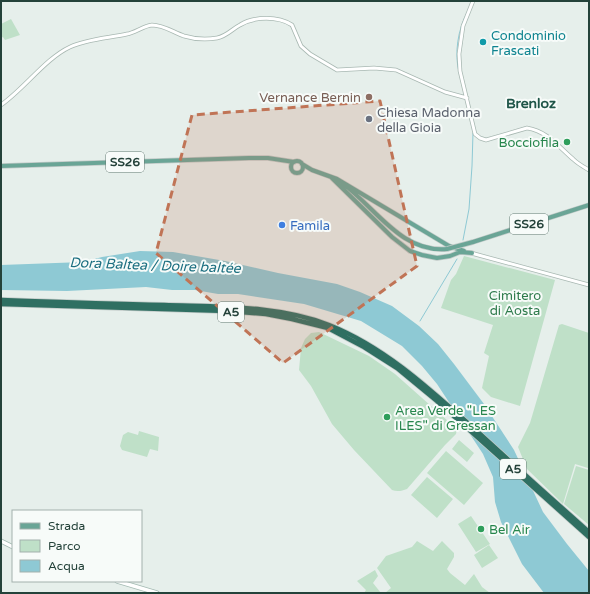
<svg xmlns="http://www.w3.org/2000/svg" width="590" height="594" viewBox="0 0 590 594" font-family="'Varela Round',sans-serif">
	<style>
		.green { fill: #bfe0c8 }
		.water { fill: #8ec9d4 }
		.lines { fill: none; stroke-linecap: round; stroke-linejoin: round }
		.stream { stroke: #8ec9d4; stroke-width: 1 }
		.tertiary-casing { stroke: #a8b8b2; stroke-width: 4.5 }
		.secondary-casing { stroke: #a4bbb3; stroke-width: 5 }
		.primary-casing { stroke: #c2cac8; stroke-width: 5.5 }
		.motorway-casing { stroke: #c2cac8; stroke-width: 6 }
		.tertiary { stroke: #fff; stroke-width: 3 }
		.secondary { stroke: #fff; stroke-width: 3.5 }
		.primary { stroke: #6aa596; stroke-width: 4 }
		.motorway { stroke: #2f6f62; stroke-width: 4.5 }
		.primary-bridge-casing { stroke: #c2cac8; stroke-width: 5.5; stroke-linecap: butt }
		.primary-bridge { stroke: #6aa596; stroke-width: 4 }
		.marked { fill: #c07456; fill-opacity: 0.2; stroke: #c07456; stroke-width: 3; stroke-dasharray: 8 5; stroke-linejoin: round }
		.culture-dot { fill: #0f9aa8; stroke: #f7fbf9; stroke-width: 1.5 }
		.education-dot { fill: #8d6e63; stroke: #f7fbf9; stroke-width: 1.5 }
		.worship-dot { fill: #6b7280; stroke: #f7fbf9; stroke-width: 1.5 }
		.leisure-dot { fill: #2e9e5b; stroke: #f7fbf9; stroke-width: 1.5 }
		.shop-dot { fill: #3f7fe0; stroke: #f7fbf9; stroke-width: 1.5 }
		.labels { text-anchor: middle; stroke-width: 4; stroke-linejoin: round; paint-order: stroke }
		.shield { fill: #f7fbf9; stroke: #637a73; stroke-width: 1 }
		.shield-label { font-size: 12px; font-weight: bold; fill: #24423a }
		.culture-label { font-size: 13px; fill: #0d838f; stroke: #f7fbf9; text-anchor: start }
		.education-label { font-size: 13px; fill: #785e54; stroke: #f7fbf9; text-anchor: end }
		.worship-label { font-size: 13px; fill: #5b616d; stroke: #f7fbf9; text-anchor: start }
		.leisure-label { font-size: 13px; fill: #27864d; stroke: #f7fbf9; text-anchor: start }
		.shop-label { font-size: 13px; fill: #366cbe; stroke: #f7fbf9; text-anchor: start }
		.park-label { font-size: 13px; fill: #2d7a4b; stroke: #f7fbf9 }
		.neighbourhood-label { font-size: 14px; font-weight: bold; fill: #1f5548; stroke: #f7fbf9 }
		.water-label { font-size: 14px; font-style: italic; fill: #1c6f80; stroke: #f7fbf9 }
	</style>
	<rect width="100%" height="100%" fill="#e6efeb"/>
	<path class="green" d="M11,19l9,16 -15,5 -2,-3 -2,1v-14z
		M464,256l91,24 -35,126 -29,-9 -9,-9 7,-32 -5,-3 9,-28 -52,-17 10,-28 5,-6z
		M562,324l27,9v133l-1,2 -13,-4 -12,40 -36,-35 -9,-22 12,-24 29,-98z
		M319,332l50,24 26,18 62,55 -1,5 -11,11 -38,44c-5,2 -10,3 -15,1l-38,-40 -22,-26 -21,-38 -12,-16 2,-22 4,-9 6,-6z
		M139,431l20,6 -1,14 -8,-2 -3,8 -25,-7 -2,-4 3,-11 5,-3 10,3z
		M459,440l15,13 -7,9 -15,-13z
		M446,451l37,32 -19,22 -37,-32z
		M576,466l13,4v55l-25,-21z
		M427,477l26,22 -16,19 -26,-23z
		M471,516l19,28 -14,8 -18,-28z
		M417,541l16,10 9,-10 12,12v4l-7,12 3,4 15,12 9,-11 8,13 8,6h-105l6,-5 -14,-20 9,-12 26,-9z
		M489,545l9,13 -16,10 -8,-13z
		M375,570l3,6 -5,7 8,10h-17l2,-3 -9,-9z"/>
	<path class="water" d="M140,251l33,1 52,9 53,12 59,11 23,8 32,14 27,20 19,18 16,20 30,40 30,46 29,62 24,32 22,27v22h-45l-22,-29 -21,-42 -6,-20 -2,-25 -10,-23 -46,-70 -15,-18 -20,-20 -41,-25 -57,-17 -66,-10h-20l-23,-4h-23l-26,-3 -79,4 -66,-1v-25l82,-3 19,-5z"/>
	<g class="lines">
		<path class="stream" d="M459,72c-5,-18 -1,-43 8,-59
			M463,240l6,-31 3,-43 1,-33
			M420,321l37,-62"/>
		<g class="tertiary-casing">
			<path id="tertiary" d="M473,1l-10,25 -4,28 1,17 15,63 5,4 6,2 41,-12c20,3 32,19 46,31 5,5 11,8 16,11
				M1,105c23,-16 45,-47 69,-58 17,-8 39,-9 57,-13 8,-1 16,-8 25,-9 11,0 21,7 32,11 10,3 22,4 33,2 10,-2 15,-9 23,-13 15,-9 38,-9 52,0l9,21 9,8 27,16 37,-2 22,2 49,22 22,6
				M471,253l118,32"/>
		</g>
		<g class="secondary-casing">
			<path id="secondary" d="M1,541l12,6
				M117,581l40,12"/>
		</g>
		<g class="primary-casing">
			<path id="primary" d="M291 167a6 6 0 1 1 12 0a6 6 0 1 1-12 0Z
				M302,164l10,6 25,9 112,67 15,5
				M1,166l248,-8h19l26,4
				M332,178l60,59 18,14 12,4 15,3 13,-2 10,-4 12,1
				M343,184c33,24 58,69 104,65
				M473,242l116,-37"/>
		</g>
		<g class="motorway-casing">
			<path id="motorway" d="M1,300c54,2 109,4 163,5 55,2 114,0 165,20 58,23 105,68 151,109 36,33 73,66 109,98
				M1,304l226,7 39,3 26,5 36,9 36,19 33,21 40,33 152,136"/>
		</g>
		<use href="#tertiary" class="tertiary"/>
		<use href="#secondary" class="secondary"/>
		<use href="#primary" class="primary"/>
		<use href="#motorway" class="motorway"/>
		<g class="primary-bridge-casing">
			<path id="primary-bridge" d="M447,249l26,-7"/>
		</g>
		<use href="#primary-bridge" class="primary-bridge"/>
	</g>
	<path class="marked" d="M380,101l37,165 -134,97 -127,-110 36,-138z"/>
	<circle class="culture-dot" cx="483" cy="42" r="4"/>
	<circle class="education-dot" cx="369" cy="97" r="4"/>
	<circle class="worship-dot" cx="369" cy="119" r="4"/>
	<g class="leisure-dot">
		<circle cx="567" cy="142" r="4"/>
		<circle cx="387" cy="417" r="4"/>
		<circle cx="481" cy="529" r="4"/>
	</g>
	<circle class="shop-dot" cx="282" cy="225" r="4"/>
	<g class="labels">
		<g class="shield">
			<rect x="106" y="152" width="38" height="20" rx="3"/>
			<rect x="510" y="214" width="38" height="20" rx="3"/>
			<rect x="218" y="302" width="26" height="20" rx="3"/>
			<rect x="500" y="459" width="26" height="20" rx="3"/>
		</g>
		<g class="shield-label">
			<text x="125" y="166">SS26</text>
			<text x="529" y="228">SS26</text>
			<text x="231" y="316">A5</text>
			<text x="513" y="473">A5</text>
		</g>
		<g class="culture-label">
			<text x="491" y="40">Condominio<tspan x="491" dy="15">Frascati</tspan></text>
		</g>
		<g class="education-label">
			<text x="361" y="102">Vernance Bernin</text>
		</g>
		<g class="worship-label">
			<text x="377" y="117">Chiesa Madonna<tspan x="377" dy="15">della Gioia</tspan></text>
		</g>
		<g class="leisure-label">
			<text x="559" y="147" text-anchor="end">Bocciofila</text>
			<text x="395" y="415">Area Verde "LES<tspan x="395" dy="15">ILES" di Gressan</tspan></text>
			<text x="489" y="534">Bel Air</text>
		</g>
		<g class="shop-label">
			<text x="290" y="230">Famila</text>
		</g>
		<g class="park-label">
			<text x="515" y="300">Cimitero<tspan x="515" dy="15">di Aosta</tspan></text>
		</g>
		<g class="neighbourhood-label">
			<text x="531" y="108">Brenloz</text>
		</g>
		<g class="water-label">
			<text transform="translate(155 265) rotate(2)" y="5">Dora Baltea / Doire baltée</text>
		</g>
	</g>
	<rect width="590" height="594" fill="none" stroke="#24423a" stroke-width="4"/>
	<rect x="12" y="510" width="130" height="72" fill="#f7fbf9" stroke="#a3b1ad"/>
	<rect x="20" y="523" width="20" height="6" fill="#6aa596" stroke="#a3b1ad"/>
	<text x="48" y="530" font-size="12" fill="#24423a">Strada</text>
	<rect x="20" y="540" width="20" height="12" fill="#bfe0c8" stroke="#a3b1ad"/>
	<text x="48" y="550" font-size="12" fill="#24423a">Parco</text>
	<rect x="20" y="560" width="20" height="12" fill="#8ec9d4" stroke="#a3b1ad"/>
	<text x="48" y="570" font-size="12" fill="#24423a">Acqua</text>
</svg>
